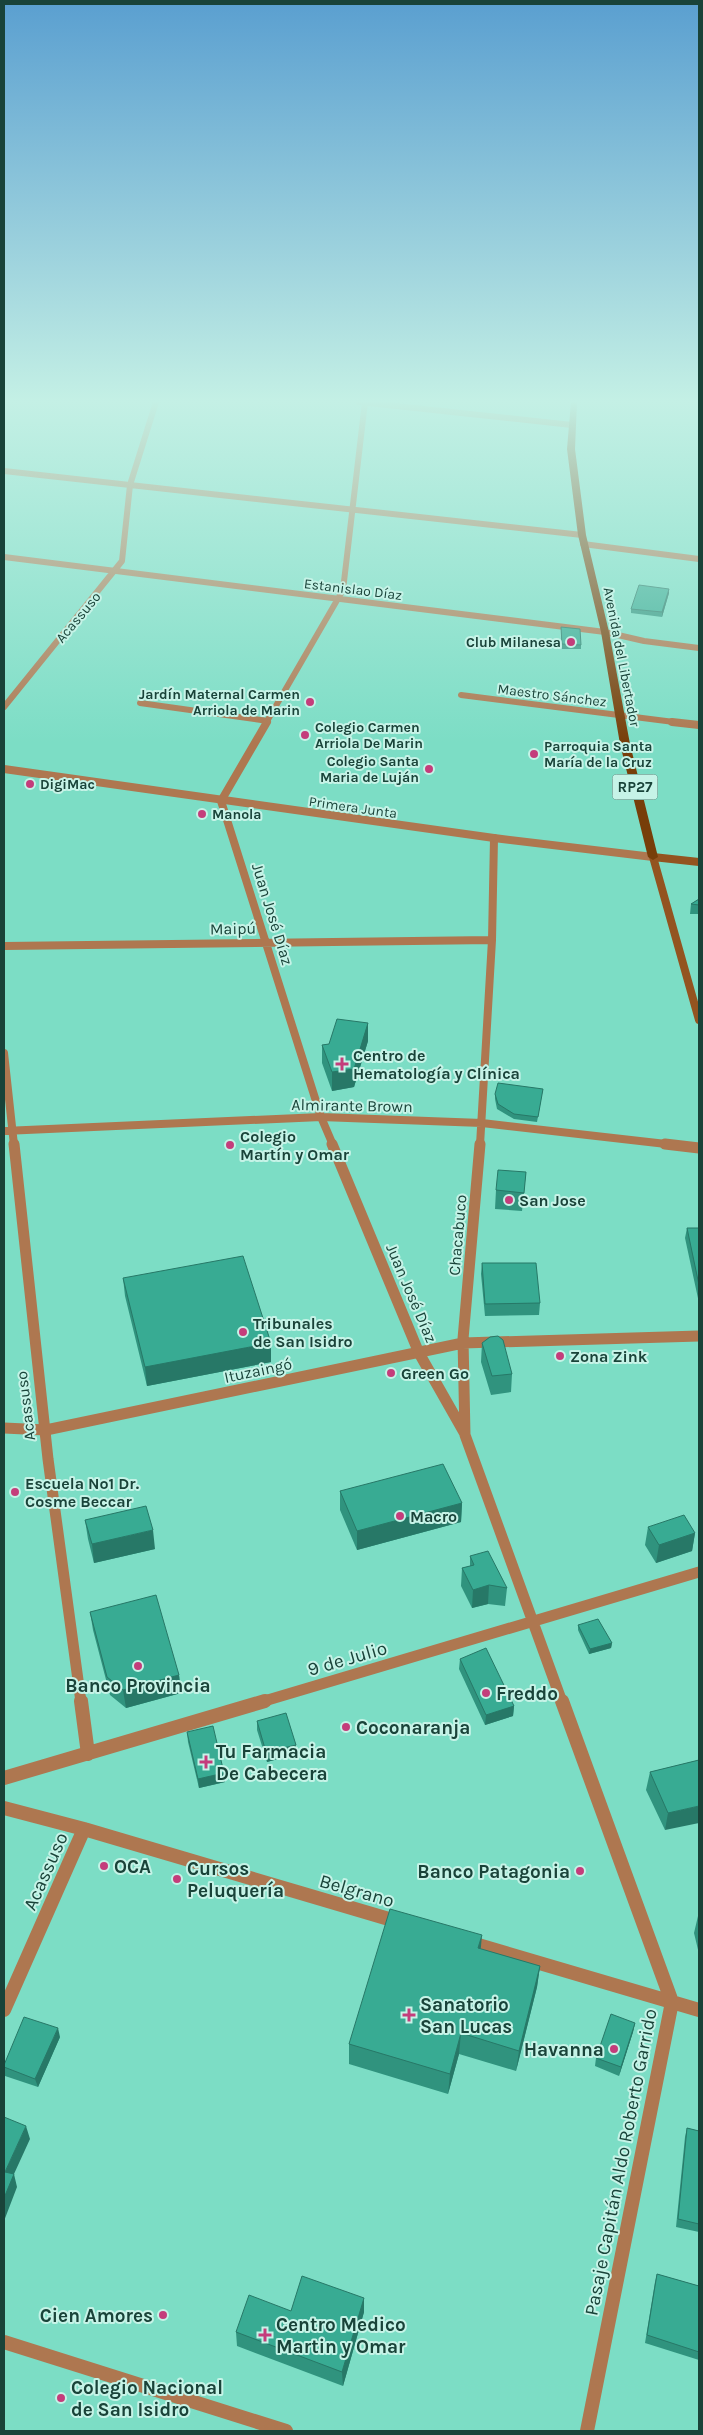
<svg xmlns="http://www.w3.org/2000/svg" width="703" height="2435" viewBox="0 0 703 2435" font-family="Karla,sans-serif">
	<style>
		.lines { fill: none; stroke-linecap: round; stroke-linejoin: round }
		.minor-far3 { stroke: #ae7750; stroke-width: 6 }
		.minor-far2 { stroke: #ae7750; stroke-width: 8 }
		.minor-far1 { stroke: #ae7750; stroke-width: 11 }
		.minor { stroke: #ae7750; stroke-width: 14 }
		.tertiary { stroke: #ae7750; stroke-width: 8 }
		.secondary { stroke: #935420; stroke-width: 8 }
		.primary { fill: #773e09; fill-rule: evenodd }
		.wall { fill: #30937e }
		.shaded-wall { fill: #277867 }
		.building { fill: #38ab93; stroke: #277867 }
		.poi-dot { fill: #c43d7b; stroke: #c6f3e7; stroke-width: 2 }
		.labels { text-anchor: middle; stroke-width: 4; stroke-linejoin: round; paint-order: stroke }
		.far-street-label { font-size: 14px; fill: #194339; stroke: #c6f3e7 }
		.far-poi-label { font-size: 14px; font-weight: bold; fill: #194339; stroke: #c6f3e7; text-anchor: start }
		.shield { fill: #c6f3e7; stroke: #4d786d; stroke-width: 1 }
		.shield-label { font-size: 15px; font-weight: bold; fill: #194339 }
		.street-label { font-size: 16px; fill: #194339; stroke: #c6f3e7 }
		.poi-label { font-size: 16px; font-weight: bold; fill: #194339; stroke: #c6f3e7; text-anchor: start }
		.near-street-label { font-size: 19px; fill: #194339; stroke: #c6f3e7 }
		.near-poi-label { font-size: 19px; font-weight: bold; fill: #194339; stroke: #c6f3e7; text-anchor: start }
	</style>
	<rect width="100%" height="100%" fill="#7cddc5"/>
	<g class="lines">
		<path class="minor-far3" d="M359,402l213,23
			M4,471l578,64
			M583,544l116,15
			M4,557l601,75 39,9 55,7
			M461,695l221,28
			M140,703l128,18
			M4,707l118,-146 8,-76 26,-83
			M266,723l77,-133 22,-188"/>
		<path class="minor-far2" d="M267,722l-46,79 100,316 12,28
			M672,722l27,3
			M4,946l488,-6
			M4,1053l10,92
			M4,1131l317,-14 161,6 193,22
			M480,1145l12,-205 2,-102"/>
		<path class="minor-far1" d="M14,1144l34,315 33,243
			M332,1144l87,209 46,81
			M480,1144l-17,195 2,96 97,267
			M665,1144l34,4
			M4,1428l42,2 417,-87 236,-7
			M261,1702l438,-130"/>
		<path class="minor" d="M81,1701l7,53
			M562,1701l110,301 -85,429
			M4,1778l261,-77
			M4,1808l80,21 315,93
			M468,1942l231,68
			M4,2010l80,-181
			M4,2342l282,89"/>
		<path class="tertiary" d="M4,769l490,69 159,19"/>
		<path class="secondary" d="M699,862l-46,-5 46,163"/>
		<path class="primary" d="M571,402h6l-2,47 11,86 23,97 21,112 28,113 -5,3 -5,-3 -28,-113 -19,-112 -23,-97 -11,-86z"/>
	</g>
	<path class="wall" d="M669,593l-7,24 -31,-4v-4z
		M561,627l20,18v4h-19z
		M699,899v15h-9l1,-10z
		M368,1041l-14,46 -22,4 -10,-28v-18z
		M543,1089l-6,33 -23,-3 -17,-10 -2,-10v-5z
		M526,1172l-4,39 -27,-2 1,-19z
		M687,1228h12v75l-14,-65z
		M482,1263l58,40 -1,12 -54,1 -4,-42z
		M123,1278l148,84 -124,24 -22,-90z
		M482,1343l30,31 -1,18 -20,3 -10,-33z
		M340,1491l122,12 -1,19 -104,28 -17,-40z
		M85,1520l70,29 -61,14 -6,-24z
		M648,1527l47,6 -3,18 -36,12 -11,-18z
		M470,1556l37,32 -2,18 -17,-2 -16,4 -11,-22 1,-18 8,-2z
		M90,1612l89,63 2,18 -55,15 -16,-13 -17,-65z
		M578,1625l34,18 -1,5 -22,6 -11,-24z
		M460,1659l54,47 -1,10 -28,9 -26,-56z
		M257,1721l39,33 -29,8 -10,-32z
		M187,1732l38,50 -26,6 -11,-46z
		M699,1760l-34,70 -19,-40 4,-18z
		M698,1916h1v38l-5,-21z
		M481,1949l59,17 -3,21 -21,84 -57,-17 -11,40 -99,-30v-20z
		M635,2023l-2,9 -14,44 -24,-10 1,-8z
		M60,2037l-22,50 -33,-11 -1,-5v-6z
		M687,2128l12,3v101l-23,-5 9,-90z
		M657,2274l42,12v74l-54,-17 10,-61z
		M364,2298v14l-21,74 -106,-40 -1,-14 55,-21z"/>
	<path class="shaded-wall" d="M669,589v4l-7,24v-5z
		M368,1023v18l-14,46 -22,4v-19z
		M271,1343v19l-124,24 -2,-19z
		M462,1503l-1,19 -104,28v-19z
		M153,1530l2,19 -61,14 -2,-19z
		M695,1533l-3,18 -36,12 3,-18z
		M489,1585l-1,19 -16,4 1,-18z
		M612,1643l-1,5 -22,6 1,-5z
		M179,1675l2,18 -55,15 -3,-18z
		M514,1706l-1,10 -28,9 1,-10z
		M296,1745v9l-29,8 -1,-10z
		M224,1773l1,9 -26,6 -1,-9z
		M699,1806v17l-34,7 3,-17z
		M482,1935l-2,22 -2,-9z
		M540,1966l-3,21 -21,84 3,-20z
		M635,2023l-2,9 -14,44 2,-9z
		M58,2028l2,9 -22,50 -3,-8z
		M461,2033l-2,21 -11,40 2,-20z
		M26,2126l4,13 -16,35 3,13 -13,34 1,-49z
		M364,2298v14l-21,74 -1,-14z"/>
	<path class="building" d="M639,585l30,4 -7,23 -31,-3z
		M561,627l19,2 1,16 -19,-1z
		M699,899v6l-8,-1z
		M337,1019l31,4 -14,46 -22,3 -10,-27 7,-1z
		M498,1083l45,6 -5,28 -24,-3 -16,-10 -3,-10z
		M498,1170l28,2 -2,21 -28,-3z
		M687,1228h12v57z
		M243,1256l28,87 -126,24 -22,-89z
		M482,1263h54l4,40 -55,1z
		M498,1336l5,4 9,34 -20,2 -10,-33 8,-6z
		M443,1464l19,39 -105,28 -17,-40z
		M146,1506l7,24 -61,14 -7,-24z
		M684,1515l11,18 -36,12 -11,-18z
		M488,1551l19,37 -18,-3 -16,5 -11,-22 12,-3 -4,-9z
		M156,1595l23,80 -56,15 -16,-13 -17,-65z
		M598,1619l14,24 -22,6 -12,-24z
		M486,1648l28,58 -28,9 -26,-56z
		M286,1713l10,32 -30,7 -9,-31z
		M213,1726l11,47 -26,6 -11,-47z
		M699,1760v46l-31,7 -18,-41z
		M390,1909l92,26 -4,13 62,18 -21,85 -58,-18 -11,41 -101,-30z
		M611,2014l24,9 -14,44 -25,-9z
		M24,2017l34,11 -23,51 -31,-12v-2z
		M4,2117l22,9 -21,46 9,2 -10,24z
		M687,2128l12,3v93l-21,-5z
		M657,2274l42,12v66l-52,-17z
		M302,2276l62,22 -22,74 -106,-40 13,-37 42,16z"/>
	<linearGradient id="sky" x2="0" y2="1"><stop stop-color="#5a9fd0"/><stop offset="0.54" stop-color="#c4f0e5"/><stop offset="1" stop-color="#c4f0e5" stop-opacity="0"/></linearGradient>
	<rect width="703" height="743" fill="url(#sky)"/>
	<g class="poi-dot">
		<circle cx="571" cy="642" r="5"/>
		<circle cx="310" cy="702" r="5"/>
		<circle cx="305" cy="735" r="5"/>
		<circle cx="534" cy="754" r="5"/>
		<circle cx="429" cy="769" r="5"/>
		<circle cx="30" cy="784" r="5"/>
		<circle cx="202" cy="814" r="5"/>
		<path d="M339.5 1056.5h5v5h5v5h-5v5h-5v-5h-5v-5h5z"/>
		<circle cx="230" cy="1145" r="5"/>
		<circle cx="509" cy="1200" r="5"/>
		<circle cx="243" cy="1332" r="5"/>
		<circle cx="560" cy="1356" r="5"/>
		<circle cx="391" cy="1373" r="5"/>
		<circle cx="15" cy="1492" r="5"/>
		<circle cx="400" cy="1516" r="5"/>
		<circle cx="138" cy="1666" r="5"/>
		<circle cx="486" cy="1693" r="5"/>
		<circle cx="346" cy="1727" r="5"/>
		<path d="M203.5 1754.5h5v5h5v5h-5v5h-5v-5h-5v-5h5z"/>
		<circle cx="104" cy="1866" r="5"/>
		<circle cx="580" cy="1871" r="5"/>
		<circle cx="177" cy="1879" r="5"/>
		<path d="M406.5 2007.5h5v5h5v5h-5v5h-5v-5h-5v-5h5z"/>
		<circle cx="614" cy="2049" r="5"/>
		<circle cx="163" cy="2315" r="5"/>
		<path d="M262.5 2327.5h5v5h5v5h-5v5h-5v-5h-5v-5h5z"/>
		<circle cx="61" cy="2398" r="5"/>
	</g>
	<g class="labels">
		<g class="far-street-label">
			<text transform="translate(353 589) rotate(7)" y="5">Estanislao Díaz</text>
			<text transform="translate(78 617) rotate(-50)" y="5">Acassuso</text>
			<text transform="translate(622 657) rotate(79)" y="5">Avenida del Libertador</text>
			<text transform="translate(552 695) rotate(7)" y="5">Maestro Sánchez</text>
			<text transform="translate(353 807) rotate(8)" y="5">Primera Junta</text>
		</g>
		<g class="far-poi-label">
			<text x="561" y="647" text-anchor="end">Club Milanesa</text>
			<text x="300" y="699" text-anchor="end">Jardín Maternal Carmen<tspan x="300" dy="16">Arriola de Marin</tspan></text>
			<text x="315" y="732">Colegio Carmen<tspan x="315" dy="16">Arriola De Marin</tspan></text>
			<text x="544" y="751">Parroquia Santa<tspan x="544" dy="16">María de la Cruz</tspan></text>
			<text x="419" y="766" text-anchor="end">Colegio Santa<tspan x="419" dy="16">Maria de Luján</tspan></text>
			<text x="40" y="789">DigiMac</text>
			<text x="212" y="819">Manola</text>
		</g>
		<rect class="shield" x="612.5" y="774.5" width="45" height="25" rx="4"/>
		<g class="shield-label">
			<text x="635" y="792">RP27</text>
		</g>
		<g class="street-label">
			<text transform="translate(273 914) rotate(73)" y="6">Juan José Díaz</text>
			<text transform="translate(233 928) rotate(-1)" y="6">Maipú</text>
			<text transform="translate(352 1105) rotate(1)" y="6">Almirante Brown</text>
			<text transform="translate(457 1235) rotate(-85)" y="6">Chacabuco</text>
			<text transform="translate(412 1293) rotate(67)" y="6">Juan José Díaz</text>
			<text transform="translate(258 1370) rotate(-12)" y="6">Ituzaingó</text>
			<text transform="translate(25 1406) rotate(-97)" y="6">Acassuso</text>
		</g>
		<g class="poi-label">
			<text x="353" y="1061">Centro de<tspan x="353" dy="18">Hematología y Clínica</tspan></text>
			<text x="240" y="1142">Colegio<tspan x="240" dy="18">Martín y Omar</tspan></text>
			<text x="519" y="1206">San Jose</text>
			<text x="253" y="1329">Tribunales<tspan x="253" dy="18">de San Isidro</tspan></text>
			<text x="570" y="1362">Zona Zink</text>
			<text x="401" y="1379">Green Go</text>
			<text x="25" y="1489">Escuela Nº1 Dr.<tspan x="25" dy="18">Cosme Beccar</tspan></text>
			<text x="410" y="1522">Macro</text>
		</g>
		<g class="near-street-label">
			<text transform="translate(347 1658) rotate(-16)" y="7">9 de Julio</text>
			<text transform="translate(45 1871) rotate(-66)" y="7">Acassuso</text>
			<text transform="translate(357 1890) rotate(16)" y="7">Belgrano</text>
			<text transform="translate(620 2162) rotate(-79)" y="7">Pasaje Capitán Aldo Roberto Garrido</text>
		</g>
		<g class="near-poi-label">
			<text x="138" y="1692" text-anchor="middle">Banco Provincia</text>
			<text x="496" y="1700">Freddo</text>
			<text x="356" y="1734">Coconaranja</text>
			<text x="216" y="1758">Tu Farmacia<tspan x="216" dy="22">De Cabecera</tspan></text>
			<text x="114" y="1873">OCA</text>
			<text x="187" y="1875">Cursos<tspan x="187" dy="22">Peluquería</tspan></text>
			<text x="570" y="1878" text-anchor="end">Banco Patagonia</text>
			<text x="420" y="2011">Sanatorio<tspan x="420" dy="22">San Lucas</tspan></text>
			<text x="604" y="2056" text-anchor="end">Havanna</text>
			<text x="153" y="2322" text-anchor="end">Cien Amores</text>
			<text x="276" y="2331">Centro Medico<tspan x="276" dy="22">Martin y Omar</tspan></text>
			<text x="71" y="2394">Colegio Nacional<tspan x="71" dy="22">de San Isidro</tspan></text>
		</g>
	</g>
	<rect width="703" height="2435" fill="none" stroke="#194339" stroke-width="10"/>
</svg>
